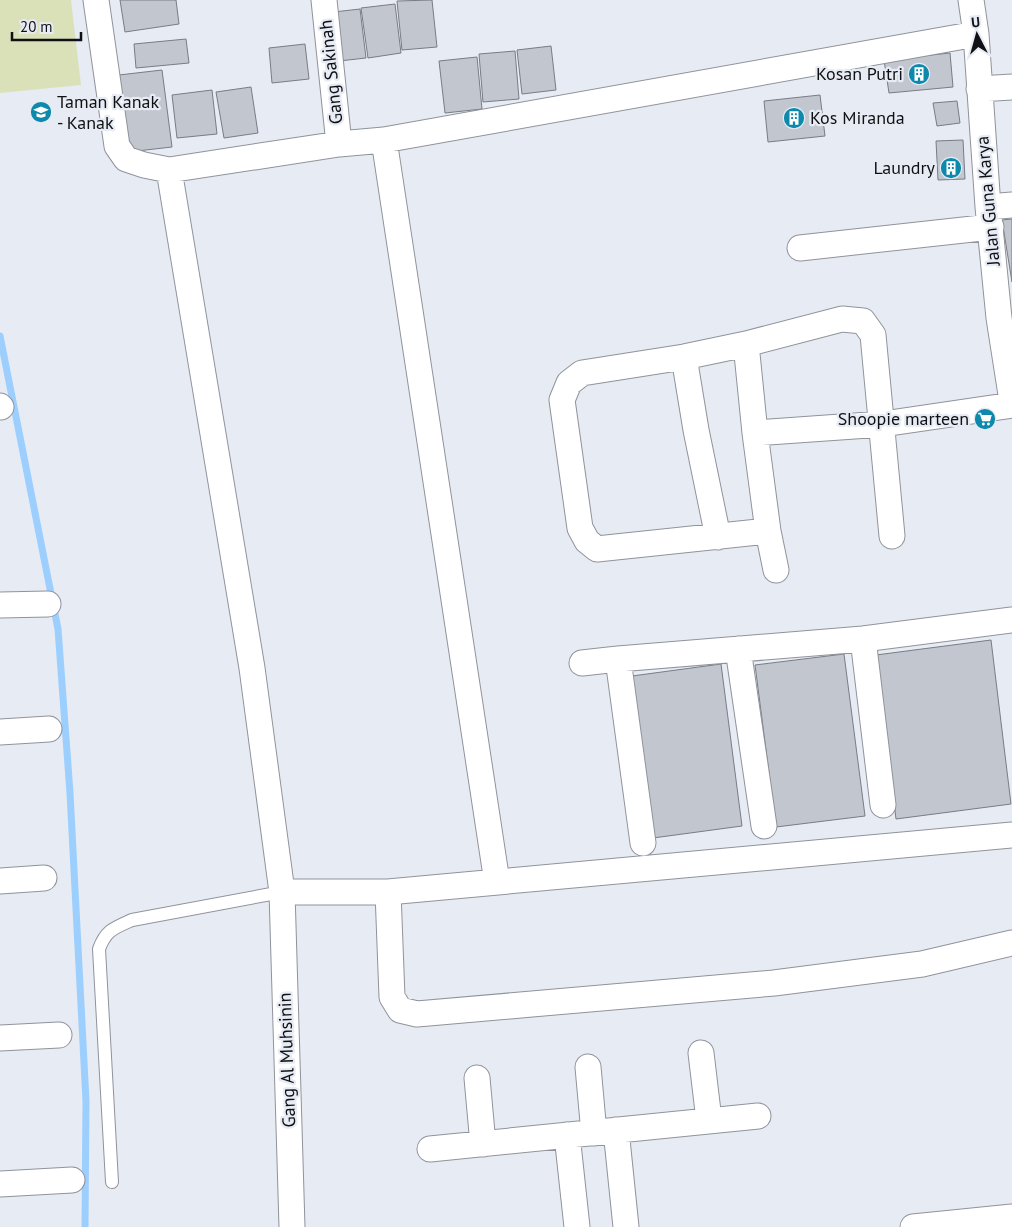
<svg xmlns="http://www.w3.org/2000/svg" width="1012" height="1227" viewBox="0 0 1012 1227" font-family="'PT Sans',sans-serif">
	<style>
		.green { fill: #dae1b9 }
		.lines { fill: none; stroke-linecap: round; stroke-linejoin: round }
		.stream { stroke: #9ccffd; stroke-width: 7 }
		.building { fill: #c2c6cf; stroke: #797c85 }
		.service-casing { stroke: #90939c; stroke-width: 14 }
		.minor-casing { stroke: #90939c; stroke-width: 27 }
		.service { stroke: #fff; stroke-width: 12 }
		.minor { stroke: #fff; stroke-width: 25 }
		.labels { text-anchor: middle; stroke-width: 4.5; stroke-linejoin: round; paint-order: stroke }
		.street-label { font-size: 18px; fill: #0f1013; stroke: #e7ebf4 }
		.poi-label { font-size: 18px; fill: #0f1013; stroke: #e7ebf4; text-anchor: end }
	</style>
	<rect width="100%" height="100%" fill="#e7ebf4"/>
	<path class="green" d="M0,0h71l10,85 -81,8z"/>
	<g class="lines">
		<path class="stream" d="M0,336l58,293 12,164 16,308 -1,126"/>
	</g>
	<path class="building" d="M120,0h56l3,24 -54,8z
		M432,0l5,47 -35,3 -5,-49z
		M395,4l6,49 -33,5 -7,-50z
		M360,9l6,49 -36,4 -5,-49z
		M186,39l3,24 -53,5 -2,-24z
		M305,44l4,35 -37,4 -3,-35z
		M551,46l5,44 -34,4 -5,-44z
		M515,51l4,48 -36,3 -4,-48z
		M950,53l3,34 -64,6 -5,-33z
		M477,57l5,52 -37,4 -6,-52z
		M162,70l10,77 -44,5 -9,-77z
		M251,87l7,46 -34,5 -8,-46z
		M212,90l5,44 -40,4 -5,-43z
		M820,95l5,41 -57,6 -4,-41z
		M957,101l3,22 -23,3 -4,-23z
		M963,140l2,39 -27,1 -2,-39z
		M1012,219v63l-10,-62z
		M991,640l20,164 -115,15 -20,-164z
		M844,654l21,162 -89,11 -21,-162z
		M721,664l21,162 -89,12 -21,-162z"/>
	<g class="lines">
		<g class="service-casing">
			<path id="service" d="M112,1182l-13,-233c7,-19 15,-21 33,-29l150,-28"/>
		</g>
		<g class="minor-casing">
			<path id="minor" d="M96,0l21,146 9,13 18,6 25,5 170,-26 45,-4 592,-106
				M324,0l15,144
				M971,0l5,34 12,173 11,111 13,83
				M979,89l33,-2
				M384,140l113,742
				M169,170l83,498 30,224 10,335
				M988,207l24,-2
				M800,248l191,-21
				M746,344l96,-25 21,2 10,14 19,201
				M684,357l12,73 22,107
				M0,406l1,1
				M755,433l13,98 -171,18 -10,-8 -7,-13 -18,-128 7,-17 13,-10 102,-16 62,-13 9,89 128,-9 129,-19
				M768,531l8,39
				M0,605l48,-1
				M863,639l20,166
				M738,649l26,177
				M618,659l25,184
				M582,663l36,-4 245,-20 149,-19
				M0,732l49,-3
				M0,881l44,-3
				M282,892h106l624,-57
				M388,892l4,105 8,13 17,4 357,-31 148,-19 90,-21
				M0,1038l59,-3
				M701,1053l8,67
				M588,1067l6,66
				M477,1078l6,66
				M616,1130l10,97
				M567,1135l10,92
				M430,1149l328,-33
				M0,1184l72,-4
				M913,1227l99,-10"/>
		</g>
		<use href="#service" class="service"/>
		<use href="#minor" class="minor"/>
	</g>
	<defs>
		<g id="building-disc" transform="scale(1.125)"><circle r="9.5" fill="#0d89ac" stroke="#e7ebf4"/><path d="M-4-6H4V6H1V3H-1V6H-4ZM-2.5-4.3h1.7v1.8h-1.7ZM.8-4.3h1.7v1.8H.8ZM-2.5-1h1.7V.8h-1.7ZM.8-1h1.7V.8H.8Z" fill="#fff"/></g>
		<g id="school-disc" transform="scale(1.125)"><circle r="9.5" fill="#0d89ac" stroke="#e7ebf4"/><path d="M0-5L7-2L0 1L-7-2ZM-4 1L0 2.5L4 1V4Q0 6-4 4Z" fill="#fff"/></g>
		<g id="supermarket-disc" transform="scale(1.125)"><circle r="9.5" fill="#0d89ac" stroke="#e7ebf4"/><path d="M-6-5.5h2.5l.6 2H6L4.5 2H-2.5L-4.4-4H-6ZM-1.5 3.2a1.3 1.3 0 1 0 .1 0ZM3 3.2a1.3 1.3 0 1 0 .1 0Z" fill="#fff"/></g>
	</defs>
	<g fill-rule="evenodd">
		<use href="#building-disc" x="919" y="74"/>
		<use href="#school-disc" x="41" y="112"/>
		<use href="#building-disc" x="794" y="118"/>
		<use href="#building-disc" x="951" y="168"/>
		<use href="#supermarket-disc" x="985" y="419"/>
	</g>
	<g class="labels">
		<g class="street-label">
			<text transform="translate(331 72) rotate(-96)" y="6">Gang Sakinah</text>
			<text transform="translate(988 201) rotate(-95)" y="6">Jalan Guna Karya</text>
			<text transform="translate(287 1060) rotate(-92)" y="6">Gang Al Muhsinin</text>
		</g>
		<g class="poi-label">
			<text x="903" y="80">Kosan Putri</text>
			<text x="57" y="108" text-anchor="start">Taman Kanak<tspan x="57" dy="21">- Kanak</tspan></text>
			<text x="810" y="124" text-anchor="start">Kos Miranda</text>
			<text x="935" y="174">Laundry</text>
			<text x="969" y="425">Shoopie marteen</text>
		</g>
	</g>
	<g transform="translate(977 35) rotate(354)" stroke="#e7ebf4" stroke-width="4" paint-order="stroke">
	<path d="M0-4L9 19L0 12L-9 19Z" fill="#0f1013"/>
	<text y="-8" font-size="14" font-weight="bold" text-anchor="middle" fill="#0f1013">U</text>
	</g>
	<path d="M12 32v8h69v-8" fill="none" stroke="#0f1013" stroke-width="2.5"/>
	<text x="20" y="32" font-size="15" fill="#0f1013" stroke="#e7ebf4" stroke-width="4" paint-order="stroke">20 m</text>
</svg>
